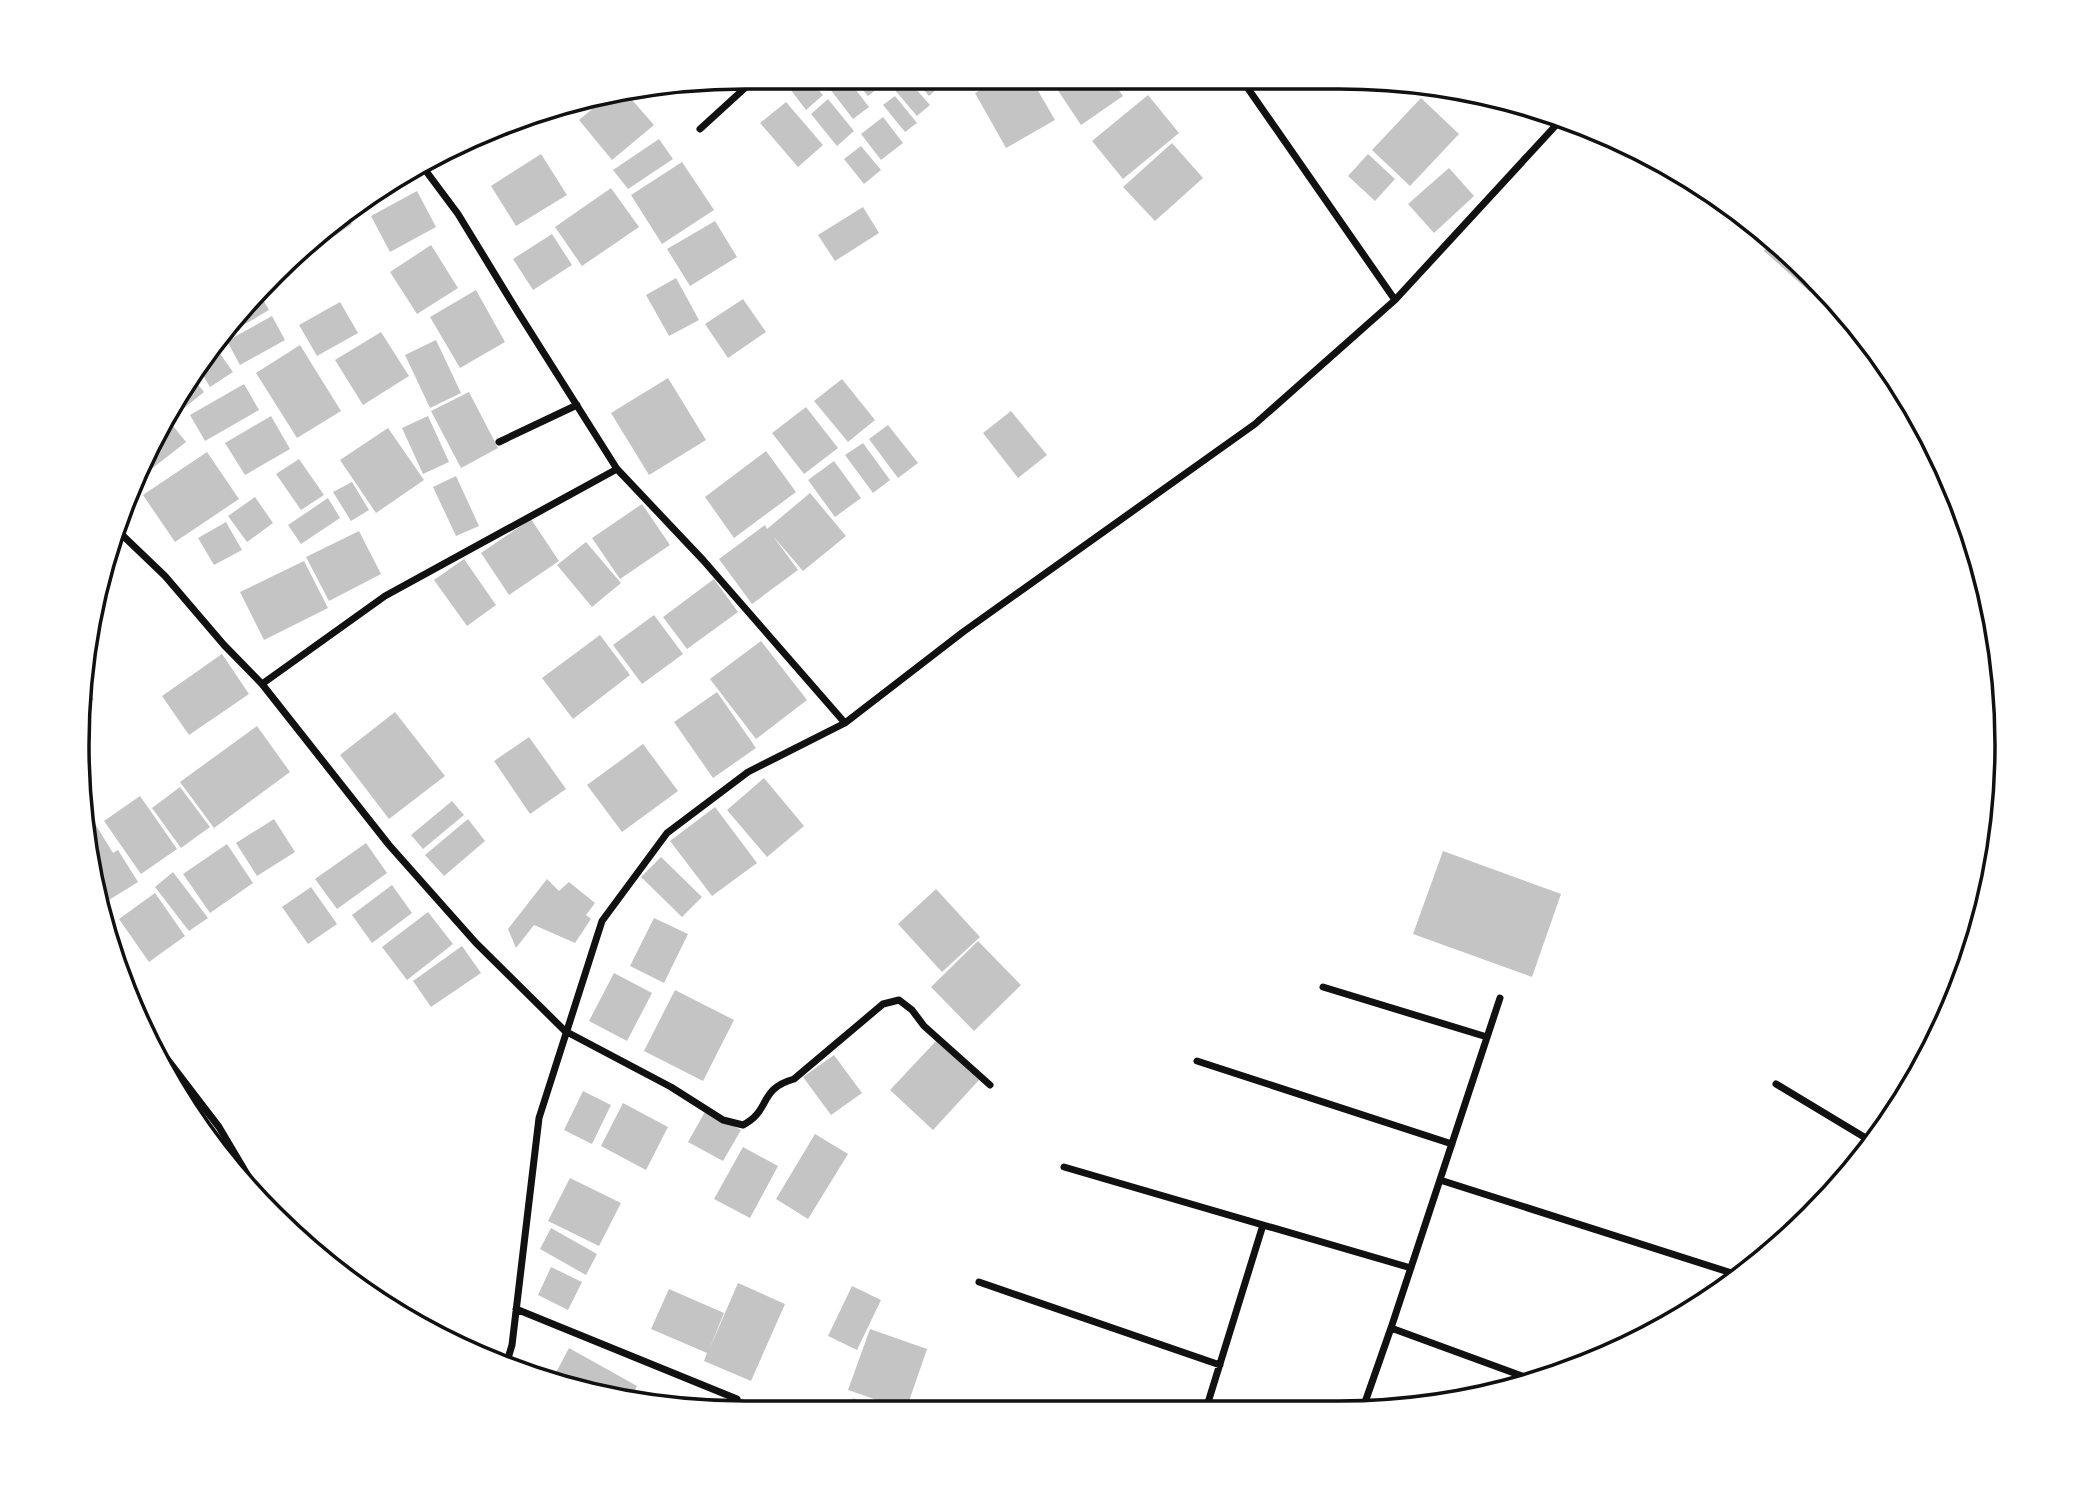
<svg xmlns="http://www.w3.org/2000/svg" width="2084" height="1490" viewBox="0 0 2084 1490" font-family="Roboto,sans-serif">
	<style>
		.building { fill: #c4c4c4 }
		.lines { fill: none; stroke-linecap: round; stroke-linejoin: round }
		.minor { stroke: #111; stroke-width: 7 }
		.rim { fill: none; stroke: #111; stroke-width: 3.5 }
	</style>
	<rect width="100%" height="100%" fill="#fff"/>
	<path class="building" d="M781,77h27l15,18 -17,15z
		M846,77l23,30 -16,12 -23,-30z
		M852,77h26l5,7 -15,12z
		M913,77h16l9,11 -9,8z
		M1003,77h27l25,43 -49,28 -31,-55z
		M1075,77h35l13,19 -42,29 -24,-36z
		M906,78l24,27 -13,11 -23,-27z
		M626,93l28,32 -42,35 -33,-40 30,-25z
		M1148,95l31,38 -56,46 -31,-38z
		M895,96l22,27 -12,9 -22,-27z
		M587,98l-14,9 -4,-6 3,-1z
		M1421,98l38,36 -49,52 -38,-36z
		M828,99l26,32 -17,15 -26,-32z
		M786,102l37,43 -25,22 -38,-44z
		M883,117l20,26 -22,17 -20,-26z
		M659,139l14,20 -45,30 -15,-19z
		M1172,143l31,35 -48,43 -32,-34z
		M861,146l20,24 -17,14 -20,-25z
		M541,154l26,41 -51,31 -25,-40z
		M1368,154l27,25 -20,22 -27,-25z
		M682,162l32,48 -52,34 -31,-49z
		M1449,168l25,28 -40,37 -26,-29z
		M611,188l28,39 -57,39 -27,-39z
		M417,191l19,36 -46,25 -19,-36z
		M863,207l16,26 -44,28 -17,-26z
		M346,214l6,10 -36,25 -4,-5z
		M715,221l22,36 -47,29 -23,-37z
		M552,234l20,31 -39,25 -20,-31z
		M431,245l27,43 -41,26 -27,-42z
		M1769,245l48,39 -7,8 -46,-41z
		M676,278l23,42 -30,16 -23,-41z
		M476,290l29,52 -45,26 -30,-51z
		M258,291l11,19 -34,20 -4,-7 12,-18z
		M743,299l23,33 -38,26 -23,-34z
		M340,302l18,31 -41,23 -18,-31z
		M272,316l13,24 -45,25 -13,-24z
		M381,332l28,44 -46,29 -28,-45z
		M436,340l25,53 -31,15 -25,-53z
		M300,345l41,66 -44,27 -41,-65z
		M216,348l17,24 -23,15 -9,-15z
		M1874,350l35,49 -2,1 -39,-45z
		M668,378l38,62 -57,35 -38,-62z
		M842,379l33,41 -27,22 -34,-41z
		M195,381l9,11 -25,20 -1,-3z
		M244,384l15,26 -54,31 -15,-26z
		M469,392l29,56 -37,20 -30,-57z
		M806,407l32,41 -34,26 -32,-41z
		M1011,411l36,44 -29,23 -35,-45z
		M271,416l19,33 -45,26 -20,-32z
		M428,416l21,46 -26,12 -21,-46z
		M170,422l16,20 -55,43z
		M888,425l30,38 -20,15 -29,-39z
		M388,428l36,52 -48,33 -36,-53z
		M863,443l27,37 -17,13 -28,-38z
		M766,451l30,41 -62,46 -29,-41z
		M207,452l32,47 -64,43 -32,-47z
		M299,459l25,36 -23,15 -25,-36z
		M834,461l27,37 -26,19 -27,-37z
		M456,476l23,50 -23,10 -23,-49z
		M352,482l17,28 -18,11 -18,-29z
		M810,493l36,43 -43,35 -30,-35 25,34 -46,34 -33,-45 46,-34 2,4z
		M255,497l18,26 -26,19 -19,-26z
		M328,498l12,20 -39,26 -13,-19z
		M642,504l28,41 -50,34 -28,-41z
		M531,519l28,42 -50,34 -28,-42z
		M226,522l16,28 -28,15 -16,-27z
		M359,531l22,43 -52,27 -23,-44z
		M586,542l35,41 -29,24 -35,-42z
		M464,559l32,46 -29,21 -33,-46z
		M304,561l24,47 -64,32 -24,-48z
		M714,579l24,33 -51,37 -24,-32z
		M654,615l29,39 -41,30 -29,-39z
		M600,635l30,40 -57,44 -31,-41z
		M761,641l46,59 -51,39 -46,-60z
		M222,654l27,40 -60,41 -27,-39z
		M83,685l11,14 -11,9z
		M717,692l39,56 -43,30 -39,-56z
		M395,712l50,64 -56,43 -49,-64z
		M257,726l33,46 -76,56 -34,-46z
		M529,737l37,52 -36,25 -36,-53z
		M643,744l35,47 -56,41 -35,-47z
		M764,778l40,48 -37,31 -40,-47z
		M180,787l30,40 -29,21 -29,-40z
		M140,796l37,53 -36,25 -37,-53z
		M452,801l12,14 -41,34 -12,-14z
		M715,807l42,56 -45,33 -42,-55z
		M92,819l21,34 5,-3 20,32 -29,18 -11,-18 -15,-49v-8z
		M274,819l21,33 -38,24 -21,-33z
		M468,819l17,22 -41,35 -19,-21z
		M366,843l21,30 -50,36 -22,-30z
		M227,844l26,39 -43,30 -27,-39z
		M1443,851l118,43 -29,83 -119,-43z
		M661,857l41,40 -20,20 -41,-40z
		M173,872l35,46 -19,13 -34,-44z
		M547,879l12,12 10,-9 26,21 -9,12 5,4 -16,24 -41,-18 -18,23 -8,-19z
		M392,885l20,28 -40,30 -20,-28z
		M311,887l26,37 -29,20 -26,-37z
		M936,889l44,48 -38,35 -44,-48z
		M155,893l30,43 -36,26 -30,-43z
		M428,912l25,32 -46,36 -25,-33z
		M654,918l34,16 -24,49 -34,-17z
		M978,941l43,44 -47,46 -43,-44z
		M462,946l19,27 -50,34 -18,-26z
		M614,973l38,20 -25,48 -38,-20z
		M675,990l59,30 -31,61 -59,-30z
		M936,1041l43,39 -46,50 -43,-40z
		M834,1055l28,38 -31,22 -28,-38z
		M583,1091l28,14 -19,39 -28,-14z
		M623,1103l45,24 -22,43 -45,-24z
		M706,1110l35,20 -18,31 -35,-19z
		M815,1134l33,20 -40,65 -32,-20z
		M743,1147l35,19 -28,52 -36,-19z
		M570,1178l51,25 -22,43 -51,-25z
		M551,1228l46,26 -11,21 -46,-26z
		M551,1267l31,15 -14,28 -30,-15z
		M738,1283l47,21 -34,77 -47,-20 3,-8 -56,-24 18,-40 55,24 -15,37z
		M852,1286l29,14 -24,50 -29,-14z
		M870,1329l57,20 -21,61 -58,-20z
		M569,1348l68,38 -7,14 -58,-10 -21,-8z
		M659,1394l30,15 -35,-5z
		M853,1398l24,13h-30z"/>
	<g class="lines">
		<path class="minor" d="M1240,77l155,223
			M700,129l57,-52
			M423,167l35,47 58,95 101,160 86,91 142,163
			M499,442l78,-37
			M117,530l48,46 59,69 38,39 127,161 87,98 89,88 106,56 52,33 20,5c28,-14 15,-36 51,-46l89,-75 16,-4 13,10 12,16 66,59
			M262,684l123,-88 232,-127
			M1323,987l164,50
			M1500,998l-109,330 134,49
			M141,1025l78,102 48,81
			M1197,1061l255,83
			M1776,1084l98,59
			M1064,1167l347,101
			M1440,1180l298,95
			M979,1282l241,83
			M516,1309l221,90
			M506,1365l6,-20 27,-227 63,-197 65,-88 81,-61 97,-49 118,-91 292,-208 140,-124 163,-177
			M1363,1408l28,-80
			M1206,1409l57,-184"/>
	</g>
	<path d="M0 0H2084V1490H0ZM745 89H1339A656 656 0 0 1 1995 745V745A656 656 0 0 1 1339 1401H745A656 656 0 0 1 89 745V745A656 656 0 0 1 745 89Z" fill="#fff" fill-rule="evenodd"/>
	<path class="rim" d="M745 89H1339A656 656 0 0 1 1995 745V745A656 656 0 0 1 1339 1401H745A656 656 0 0 1 89 745V745A656 656 0 0 1 745 89Z"/>
</svg>
